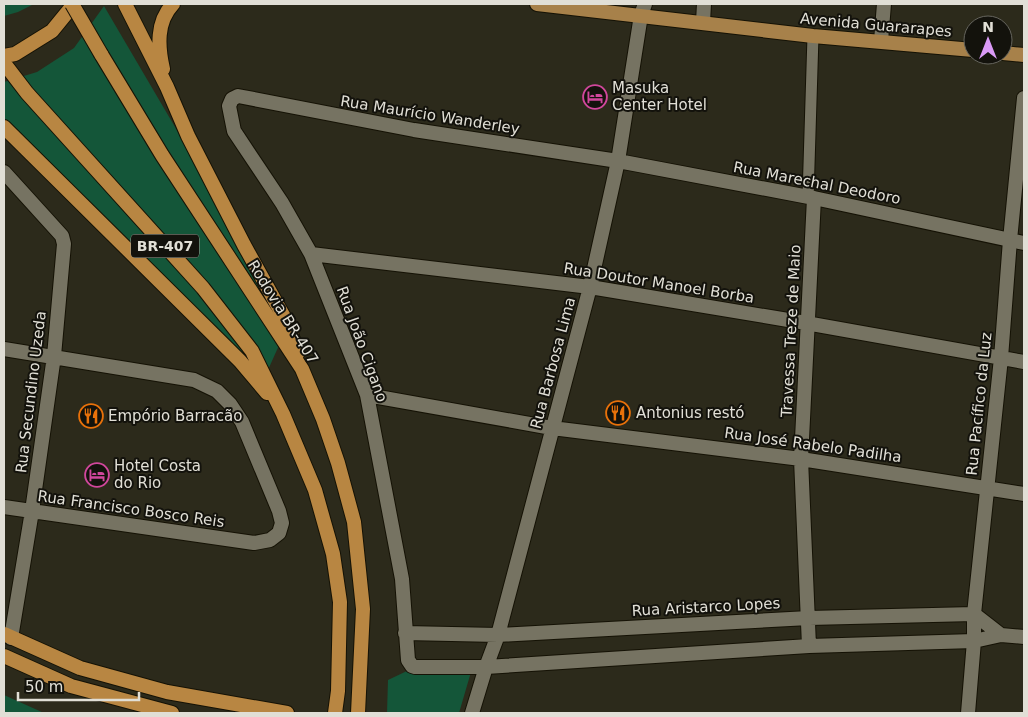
<svg xmlns="http://www.w3.org/2000/svg" width="1028" height="717" viewBox="0 0 1028 717" font-family="'DejaVu Sans',sans-serif">
	<style>
		.green { fill: #145639 }
		.lines { fill: none; stroke-linecap: round; stroke-linejoin: round }
		.pedestrian-casing { stroke: #151205; stroke-width: 13 }
		.minor-casing { stroke: #151205; stroke-width: 16 }
		.tertiary-casing { stroke: #151205; stroke-width: 16 }
		.secondary-casing { stroke: #151205; stroke-width: 16 }
		.primary-casing { stroke: #151205; stroke-width: 16 }
		.trunk-casing { stroke: #151205; stroke-width: 16 }
		.pedestrian { stroke: #767362; stroke-width: 11 }
		.minor { stroke: #767362; stroke-width: 14 }
		.tertiary { stroke: #767362; stroke-width: 14 }
		.secondary { stroke: #767362; stroke-width: 14 }
		.primary { stroke: #a7814a; stroke-width: 14 }
		.trunk { stroke: #b88642; stroke-width: 14 }
		.trunk-bridge-casing { stroke: #151205; stroke-width: 16; stroke-linecap: butt }
		.trunk-bridge { stroke: #b88642; stroke-width: 14 }
		.labels { text-anchor: middle; stroke-width: 4; stroke-linejoin: round; paint-order: stroke }
		.shield { fill: #13120c; stroke: #a3a299; stroke-width: 1 }
		.shield-label { font-size: 14px; font-weight: bold; fill: #e1dfd6 }
		.street-label { font-size: 15px; fill: #e1dfd6; stroke: #13120c }
		.poi-label { font-size: 15px; fill: #e1dfd6; stroke: #13120c; text-anchor: start }
	</style>
	<rect width="100%" height="100%" fill="#2c2a1b"/>
	<path class="green" d="M4,4h30l-16,8 -14,4z
		M104,6l71,121 110,205 -22,49 -259,-263v-36l33,-10 37,-24z
		M409,670l62,2 -12,41h-72l1,-33z
		M4,695l40,18h-40z"/>
	<g class="lines">
		<g class="pedestrian-casing">
			<path id="pedestrian" d="M808,197l5,-161"/>
		</g>
		<g class="minor-casing">
			<path id="minor" d="M4,172l58,64 2,8 -10,112 -22,155 -21,127
				M1024,243l-210,-45 -196,-37 -204,-31 -176,-34 -6,3 -3,7 5,25 48,72 29,51 56,141 35,184 6,81 4,6 3,1h71l323,-21 165,-5 27,-6 23,2
				M311,254l279,33 216,36 218,39
				M4,349l190,31 23,11 13,13 12,18 37,89 3,12 -3,10 -9,7 -16,3 -250,-36
				M367,395l185,33 249,31 223,35
				M405,633l93,2 311,-17 165,-4 27,21
				M809,646l-8,-187 13,-261
				M472,713l14,-46 12,-32 92,-348 28,-126 23,-146
				M968,713l6,-72v-27l27,-256 9,-118 14,-142"/>
		</g>
		<g class="tertiary-casing">
			<path id="tertiary" d="M881,41l3,-37"/>
		</g>
		<g class="secondary-casing">
			<path id="secondary" d="M641,15l4,-11
				M703,22l1,-18"/>
		</g>
		<g class="primary-casing">
			<path id="primary" d="M537,4l276,32 160,14
				M1003,53l21,2"/>
		</g>
		<g class="trunk-casing">
			<path id="trunk" d="M125,4l42,83 21,49 56,109 45,81 8,28
				M101,54l61,101 140,214 21,50 15,44 16,59 9,87 -5,104
				M4,56l11,-2 37,-23 22,-27
				M4,63l23,30 176,195 49,63 31,63 32,76 18,64 7,48 -2,89 -3,22
				M163,69c-5,-22 -7,-47 10,-65
				M4,127l236,234 27,32
				M4,634l76,34 87,24 120,21
				M4,656l67,30 101,27"/>
		</g>
		<use href="#pedestrian" class="pedestrian"/>
		<use href="#minor" class="minor"/>
		<use href="#tertiary" class="tertiary"/>
		<use href="#secondary" class="secondary"/>
		<use href="#primary" class="primary"/>
		<use href="#trunk" class="trunk"/>
		<g class="trunk-bridge-casing">
			<path id="trunk-bridge" d="M72,4l29,50"/>
		</g>
		<use href="#trunk-bridge" class="trunk-bridge"/>
	</g>
	<defs>
		<g id="hotel-ring" transform="scale(1.25)"><circle r="9.5" fill="#13120c" stroke="#d1479c" stroke-width="1.5"/><path d="M-6-4.5h1.5V1H6V5H4.5V3h-9V5H-6ZM-4 0a1.8 1.8 0 1 1 3.6 0ZM.5 0V-2.5h3Q6-2.5 6 0Z" fill="#d1479c"/></g>
		<g id="restaurant-ring" transform="scale(1.25)"><circle r="9.5" fill="#13120c" stroke="#e8710a" stroke-width="1.5"/><path d="M-5-6h1v4h1v-4h1v4h1v-4h1v5L-1.5 .5V6h-2V.5L-5-1ZM5-6V6H3V1.5H1.5Q1.5-4 5-6Z" fill="#e8710a"/></g>
	</defs>
	<g fill-rule="evenodd">
		<use href="#hotel-ring" x="595" y="97"/>
		<use href="#restaurant-ring" x="618" y="413"/>
		<use href="#restaurant-ring" x="91" y="416"/>
		<use href="#hotel-ring" x="97" y="475"/>
	</g>
	<g class="labels">
		<rect class="shield" x="131" y="234.5" width="68" height="23" rx="4"/>
		<g class="shield-label">
			<text x="165" y="251">BR-407</text>
		</g>
		<g class="street-label">
			<text transform="translate(876 25) rotate(5)" y="5">Avenida Guararapes</text>
			<text transform="translate(430 115) rotate(9)" y="5">Rua Maurício Wanderley</text>
			<text transform="translate(817 183) rotate(11)" y="5">Rua Marechal Deodoro</text>
			<text transform="translate(659 283) rotate(9)" y="5">Rua Doutor Manoel Borba</text>
			<text transform="translate(283 312) rotate(58)" y="5">Rodovia BR-407</text>
			<text transform="translate(791 331) rotate(-87)" y="5">Travessa Treze de Maio</text>
			<text transform="translate(362 344) rotate(70)" y="5">Rua João Cigano</text>
			<text transform="translate(553 363) rotate(-75)" y="5">Rua Barbosa Lima</text>
			<text transform="translate(31 392) rotate(-83)" y="5">Rua Secundino Uzeda</text>
			<text transform="translate(979 404) rotate(-84)" y="5">Rua Pacífico da Luz</text>
			<text transform="translate(813 445) rotate(8)" y="5">Rua José Rabelo Padilha</text>
			<text transform="translate(131 509) rotate(8)" y="5">Rua Francisco Bosco Reis</text>
			<text transform="translate(706 607) rotate(-3)" y="5">Rua Aristarco Lopes</text>
		</g>
		<g class="poi-label">
			<text x="612" y="93">Masuka<tspan x="612" dy="17">Center Hotel</tspan></text>
			<text x="636" y="418">Antonius restó</text>
			<text x="108" y="421">Empório Barracão</text>
			<text x="114" y="471">Hotel Costa<tspan x="114" dy="17">do Rio</tspan></text>
		</g>
	</g>
	<rect width="1028" height="717" fill="none" stroke="#e1dfd6" stroke-width="10"/>
	<g transform="translate(988 40)"><circle r="24" fill="#13120c" stroke="#65645d"/>
	<path d="M0-4L9 19L0 12L-9 19Z" fill="#da9af6"/>
	<text y="-8" font-size="14" font-weight="bold" text-anchor="middle" fill="#e1dfd6">N</text>
	</g>
	<path d="M18 692v8h121v-8" fill="none" stroke="#e1dfd6" stroke-width="2.5"/>
	<text x="25" y="692" font-size="15" fill="#e1dfd6" stroke="#13120c" stroke-width="4" paint-order="stroke">50 m</text>
</svg>
